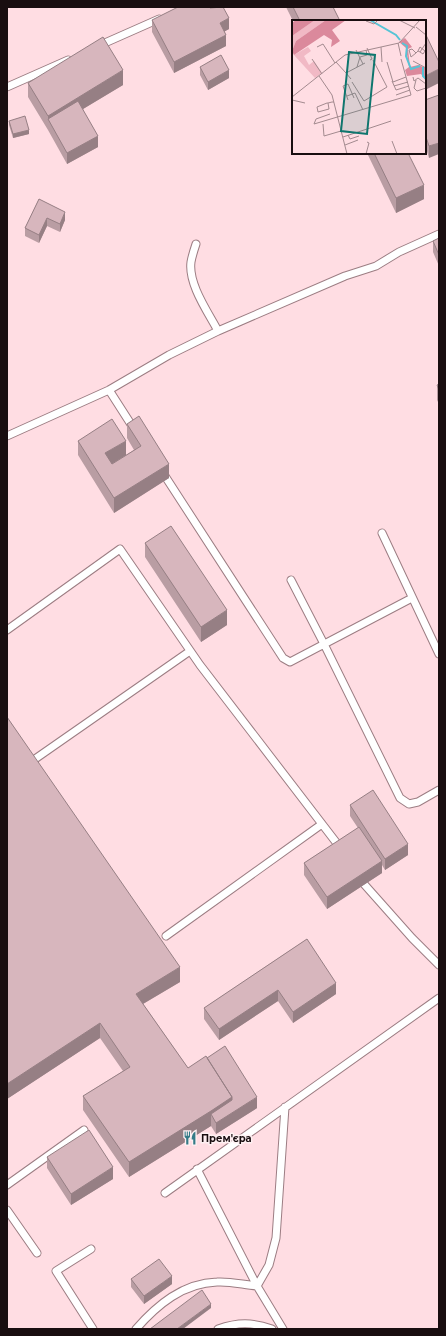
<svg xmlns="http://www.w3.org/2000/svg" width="446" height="1336" viewBox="0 0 446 1336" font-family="Montserrat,sans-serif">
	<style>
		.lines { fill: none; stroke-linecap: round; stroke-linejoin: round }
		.lane-casing { stroke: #9c7d83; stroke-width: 9 }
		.lane { stroke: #fff; stroke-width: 7 }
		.wall { fill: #b99da3 }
		.shaded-wall { fill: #967f84 }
		.building { fill: #d7b6bd; stroke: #967f84 }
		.labels { text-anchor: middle; stroke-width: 3; stroke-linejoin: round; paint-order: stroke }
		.poi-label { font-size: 10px; font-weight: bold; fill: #190e10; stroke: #fef0f2; text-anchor: start }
		.inset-river { fill: none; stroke: #56c4d6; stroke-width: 2 }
		.inset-road { fill: none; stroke: #a38a8f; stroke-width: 1 }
		.view { fill: #0f766e; fill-opacity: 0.15; stroke: #0f766e; stroke-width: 2 }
		.inset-edge { fill: none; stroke: #190e10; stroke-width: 2 }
	</style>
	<rect width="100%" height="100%" fill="#ffdde3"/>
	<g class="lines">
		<g class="lane-casing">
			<path id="lane" d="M98,46l61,-27
				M7,87l61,-27
				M196,244c-2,6 -4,12 -5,18 -3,22 17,50 27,69
				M109,390l25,39
				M7,436l102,-46 60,-35 49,-24 127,-55 31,-10 23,-14 40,-18
				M163,473l120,185 7,4 122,-64
				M382,533l57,121
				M291,580l33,64 76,154 9,6 9,-2 21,-12
				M7,630l113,-81 80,116 142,185
				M35,759l155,-108
				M364,884l48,54 27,27
				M166,936l156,-112
				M197,1169l60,117 26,43
				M7,1185l77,-55
				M165,1193l274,-195
				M7,1210l30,43
				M91,1249l-35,22 37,58
				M136,1329c21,-24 47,-46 81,-47 13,-1 27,3 40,4l12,-21 7,-27 9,-131
				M218,1329c20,-7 34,-7 54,0"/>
		</g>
		<use href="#lane" class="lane"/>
	</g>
	<path class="wall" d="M286,7h47l7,14h-47z
		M152,20l77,9 -4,2 1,15 -52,27 -22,-41z
		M200,67l29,11 -21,12 -8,-15z
		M28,83l95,2 -40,24 15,38 -31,17 -19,-34 -20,-33z
		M439,95l-10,63 -4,-13v-45z
		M9,121l20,13 -16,4 -4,-13z
		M367,153h41l16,46 -28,14z
		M39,199l26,21 -5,12 -13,-6 -8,17 -14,-7v-8z
		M439,238v28l-6,-14v-11z
		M439,384v20l-2,-4v-15z
		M127,424l42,54 -55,35 -36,-58v-14l48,14 8,-5 -7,-12z
		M145,543l82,82 -26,17 -56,-85z
		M7,717l173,265 -37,22 45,64 19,-10 50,50 -41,26 -5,-8 -82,51 -46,-67v-14l40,-25 -23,-33 -93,61z
		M350,805l58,50 -23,15 -3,-5v8l-55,36 -23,-34v-12l54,-35 -8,-12z
		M307,939l29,55 -43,29 -15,-22 -59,39 -15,-21v-11z
		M47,1157l66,22 -42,26 -24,-37z
		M131,1279l41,5 -28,20 -13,-17z"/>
	<path class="shaded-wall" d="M229,18v11l-9,5v-11z
		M226,35v11l-52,27v-11z
		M439,69v14l-14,7v-14z
		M123,70v15l-70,42 -5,-8v11v-14z
		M229,70v8l-21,12v-8z
		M29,130v4l-16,4v-4z
		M98,136v11l-31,17v-11z
		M439,143v11l-10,4v-12z
		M424,185v14l-28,14v-15z
		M65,212v8l-5,12v-8z
		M47,218v8l-8,17v-8z
		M126,441v14l-21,13v-15z
		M169,464v14l-55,35v-15z
		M227,610v15l-26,17v-15z
		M408,844v11l-23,15v-11z
		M382,861v12l-55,36v-12z
		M180,967v15l-44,26v-14z
		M336,983v11l-43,29v-11z
		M278,990v11l-59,39v-11z
		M100,1023v15l-93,61v-15z
		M232,1097v14l-21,3v12l-82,51v-15z
		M257,1097v11l-41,26v-11z
		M113,1167v12l-42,26v-11z
		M172,1276v8l-28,20v-8z
		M211,1304v4l-28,21h-6z"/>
	<path class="building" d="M178,7h32v1l13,-1 6,11 -9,5 6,12 -52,27 -22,-42z
		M293,7h40l7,14h-40z
		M425,33l14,29v7l-14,7z
		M103,37l20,33 -75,46 -20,-33z
		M221,55l8,15 -21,12 -8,-15z
		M439,95v48l-10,3 -4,-12v-34z
		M78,101l20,35 -31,17 -19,-34z
		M25,116l4,14 -16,4 -4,-13z
		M374,153h34l16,32 -28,13z
		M39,199l26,13 -5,12 -13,-6 -8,17 -14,-7z
		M439,238v17l-6,-14z
		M439,384v6l-2,-5z
		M139,416l30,48 -55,34 -36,-57 34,-22 14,22 -21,12 7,11 29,-18 -14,-22z
		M171,526l56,84 -26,17 -56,-84z
		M7,717l173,250 -44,27 52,74 18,-12 26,41 -21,14 -82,51 -46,-66 47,-29 -30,-44 -93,61z
		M373,790l35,54 -23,15 -35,-54z
		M359,827l23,34 -55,36 -23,-34z
		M307,939l29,44 -43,29 -15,-22 -59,39 -15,-21z
		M225,1046l32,51 -41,26 -5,-9 21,-14v-3l-25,-39z
		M89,1130l24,37 -42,27 -24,-37z
		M159,1259l13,17 -28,20 -13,-17z
		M202,1290l9,14 -34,25h-27z"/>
	<defs>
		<g id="restaurant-bare" transform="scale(1.08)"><path d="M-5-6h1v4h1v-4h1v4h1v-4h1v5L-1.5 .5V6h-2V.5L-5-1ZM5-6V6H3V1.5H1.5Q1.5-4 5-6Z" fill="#347b87" stroke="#fef0f2" stroke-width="2.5" paint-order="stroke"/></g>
	</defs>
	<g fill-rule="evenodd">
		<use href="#restaurant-bare" x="190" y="1138"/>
	</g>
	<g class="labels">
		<g class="poi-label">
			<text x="201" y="1142">Прем'єра</text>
		</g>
	</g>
	<g transform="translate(292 20)">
		<rect width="134" height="134" fill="#ffdde3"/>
		<path d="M23,0h11l-30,21 -4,10v-15zM16,27l3,4 -7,5 5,9 5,-4 8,12 -7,5 -21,-23z" fill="#f1b9c5"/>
		<path d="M4,0h19l-23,16v-13zM34,0h20l-14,10 8,11 -9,6 1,-7 -8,-5 -30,20 -2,-4 4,-10zM113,18l7,9 -4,2 2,18 8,-2 8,3v13l-5,-7 -14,2 -2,-6 4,-3 -3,-19 -7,-6z" fill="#db899c"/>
		<path class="inset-river" d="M78,0l26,15 4,5M110,23l5,3 -1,10 5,13 9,-3M131,47v9l3,3"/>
		<path class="inset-road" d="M107,0l16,8M74,1l8,3 4,-4M124,7l10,8M106,23l3,13M25,27l6,-3 12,19M89,27l1,15M75,28l5,11 -2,1M64,30l7,14M126,31l2,-4 5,4 -2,3 -3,-2M124,33l-4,-4 -3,1 2,7 5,-4 2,-2 2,1 6,-9M20,39l10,15M121,41l13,7M44,42l10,11M95,42l6,20 13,-5 -5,-18M65,47l3,-10 7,-2 -1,-5M27,56l13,19 15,59M121,57l1,4 4,-3 8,6M59,59l-5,-6 19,-10M124,60l-2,8 3,3 9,-3M100,61l4,9 13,-4M60,62l12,19 23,-14 -14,-27M102,66l14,-4M104,75l14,-5M55,76l8,-3 8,17M0,77l53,-42 54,-12 21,-23M0,80l13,3M56,80l-5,-14 5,-2 6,14M36,83l1,6 -11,3 -1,-5 10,-4h1l4,-1h2M38,94l-14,5 -2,5 97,-29 -5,-18M31,104l1,12 17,-5M56,115l2,4 9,-3M51,117l48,-16M100,121l5,13M53,125l13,-5M74,134l3,-11 -2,-1"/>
		<path class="view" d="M57,32l26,3 -8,79 -26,-3z"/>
		<rect width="134" height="134" class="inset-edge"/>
	</g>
	<rect width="446" height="1336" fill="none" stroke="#190e10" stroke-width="16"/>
</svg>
